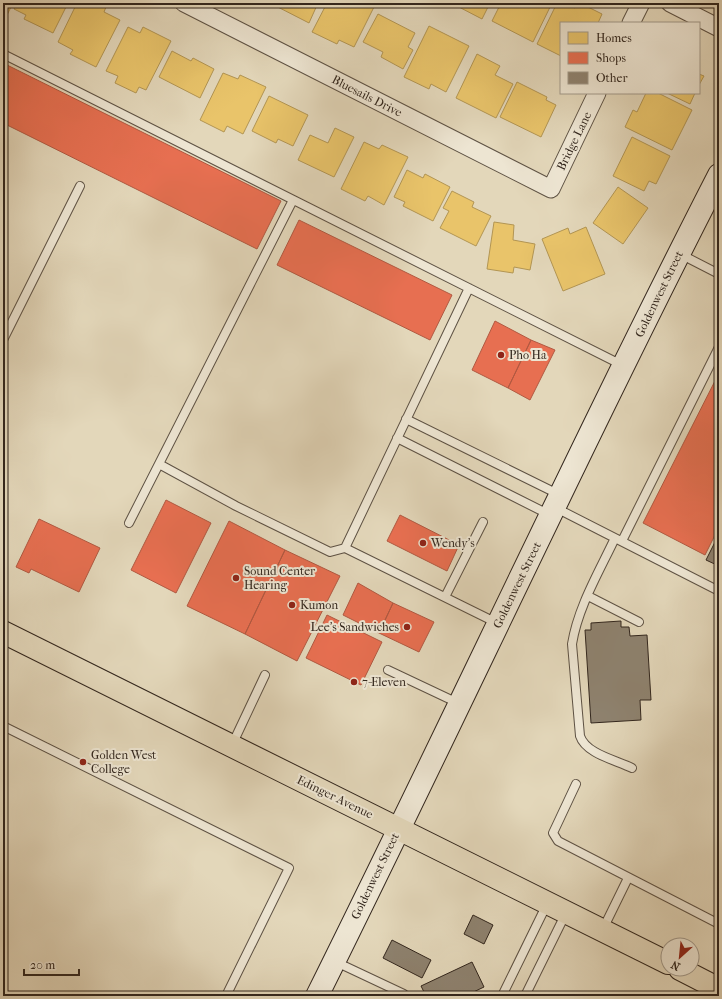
<svg xmlns="http://www.w3.org/2000/svg" width="722" height="999" viewBox="0 0 722 999" font-family="'IM FELL French Canon',serif">
	<style>
		.homes { fill: #e9c46a; stroke: #b29553 }
		.shops { fill: #e76f51; stroke: #b15941 }
		.building { fill: #8e826f; stroke: #32261d }
		.lines { fill: none; stroke-linecap: round; stroke-linejoin: round }
		.service-casing { stroke: #5e5244; stroke-width: 10 }
		.minor-casing { stroke: #5e5244; stroke-width: 19 }
		.secondary-casing { stroke: #32261d; stroke-width: 24 }
		.primary-casing { stroke: #32261d; stroke-width: 24 }
		.service { stroke: #ede5d2; stroke-width: 8 }
		.minor { stroke: #ede5d2; stroke-width: 17 }
		.secondary { stroke: #ede5d2; stroke-width: 22 }
		.primary { stroke: #e3d7ba; stroke-width: 22 }
		.poi-dot { fill: #8f2418; stroke: #ede5d2; stroke-width: 1.5 }
		.labels { text-anchor: middle; stroke-width: 4; stroke-linejoin: round; paint-order: stroke }
		.street-label { font-size: 12px; fill: #32261d; stroke: #ede5d2 }
		.poi-label { font-size: 12px; fill: #32261d; stroke: #ede5d2; text-anchor: start }
	</style>
	<rect width="100%" height="100%" fill="#e3d7ba"/>
	<filter id="stains"><feTurbulence type="fractalNoise" baseFrequency=".005" numOctaves="4"/><feColorMatrix values="0 0 0 0 .2 0 0 0 0 .09 0 0 0 0 .02 0 0 0 .5 -.17"/></filter>
	<radialGradient id="worn" r=".72"><stop offset=".6" stop-color="#630" stop-opacity="0"/><stop offset="1" stop-color="#630" stop-opacity=".3"/></radialGradient>
	<path class="homes" d="M3,3h10l-9,18 -1,-1z
		M17,3h51l-15,30 -29,-14 2,-4 -12,-6z
		M77,3h21l8,4 -2,5 16,8 -24,47 -26,-13 3,-4 -15,-8z
		M270,3h48l-9,20z
		M327,3h49l-22,44 -15,-7 -2,4 -25,-12z
		M459,3h31l-8,16 -25,-13z
		M501,3h51l-19,39 -41,-21z
		M557,3h8l10,5 3,-5h2l22,11 -4,9h-37v33l-24,-12z
		M378,14l37,19 -7,14 5,3 -10,19 -22,-12 2,-5 -20,-10z
		M429,26l40,20 -23,46 -15,-8 -2,5 -25,-12z
		M128,27l12,6 3,-6 28,14 -25,49 -7,-3 -3,6 -21,-10 3,-7 -12,-5z
		M172,51l19,10 2,-3 21,11 -14,29 -41,-21z
		M477,54l23,12 -5,9 18,9 -17,34 -40,-20z
		M223,73l15,6 2,-4 26,12 -23,47 -16,-8 -3,6 -24,-12z
		M699,74l5,2 -5,9z
		M517,82l30,15 -1,3 10,5 -15,32 -41,-20z
		M646,93h12l34,17 -20,40 -47,-23 8,-17 4,2z
		M667,93h28l-5,11z
		M269,96l39,19 -15,31 -15,-7 -2,4 -24,-12z
		M335,128l19,9 -20,40 -36,-17 12,-25 18,8z
		M632,137l38,19 -14,28 -7,-3 -5,10 -31,-15z
		M364,142l15,7 3,-4 26,12 -24,48 -16,-9 -3,5 -24,-12z
		M407,170l16,8 2,-4 25,13 -17,34 -30,-15 2,-4 -11,-5z
		M618,187l30,21 -25,36 -30,-21z
		M452,191l22,11 -2,5 19,9 -15,30 -36,-18 9,-17 -6,-3z
		M494,222l20,3 -1,15 22,4 -5,26 -16,-3 -1,6 -26,-4z
		M586,227l19,47 -42,17 -21,-52 26,-11 2,6z"/>
	<path class="shops" d="M3,63l278,138 -24,48 -254,-126z
		M299,220l153,75 -22,45 -153,-75z
		M495,321l36,19 -23,48 -36,-18z
		M531,340l24,10 -25,50 -22,-12z
		M719,373v117l-4,7 4,2v28l-14,28 -62,-32z
		M166,500l45,23 -35,70 -45,-23z
		M400,515l59,30 -12,26 -60,-30z
		M39,519l61,29 -21,44 -48,-23 -2,4 -13,-6z
		M229,521l56,29 -40,84 -58,-28z
		M285,550l55,26 -43,85 -52,-27z
		M358,583l35,20 -14,30 -36,-18z
		M393,603l41,19 -15,30 -40,-19z
		M327,615l55,27 -21,43 -55,-27z"/>
	<path class="building" d="M719,534v32l-13,-6z
		M621,621v6h8l1,9 17,-1 4,65h-11l1,20 -50,3 -6,-93h6v-7z
		M473,915l20,10 -9,19 -20,-10z
		M392,940l39,20 -9,18 -39,-20z
		M472,962l12,25 -19,9h-39l-5,-10z"/>
	<g class="lines">
		<g class="service-casing">
			<path id="service" d="M3,54l619,311
				M680,254l39,20
				M3,340l77,-154
				M406,419l154,76
				M397,438l153,77
				M159,464l77,42 94,46 15,-4 152,75
				M556,508l163,83
				M129,523l164,-323
				M615,538c-16,34 -37,69 -43,106l8,92c6,18 36,24 52,32
				M622,541l97,-194
				M345,548l124,-260
				M588,596l51,26
				M445,597l38,-75
				M388,670l72,34
				M3,726l286,142 -63,128
				M232,745l33,-70
				M576,784l-23,49 5,8 161,83
				M603,929l25,-51
				M336,962l68,32 -1,2
				M502,996l45,-92
				M525,996l41,-83"/>
		</g>
		<g class="minor-casing">
			<path id="minor" d="M184,3l367,186 46,-96
				M670,3l49,25
				M631,23l10,-20"/>
		</g>
		<g class="secondary-casing">
			<path id="secondary" d="M317,996c136,-273 263,-550 402,-821"/>
		</g>
		<g class="primary-casing">
			<path id="primary" d="M3,632l665,331
				M680,969l39,20"/>
		</g>
		<use href="#service" class="service"/>
		<use href="#minor" class="minor"/>
		<use href="#secondary" class="secondary"/>
		<use href="#primary" class="primary"/>
	</g>
	<g class="poi-dot">
		<circle cx="501" cy="355" r="4"/>
		<circle cx="423" cy="543" r="4"/>
		<circle cx="236" cy="578" r="4"/>
		<circle cx="292" cy="605" r="4"/>
		<circle cx="407" cy="627" r="4"/>
		<circle cx="354" cy="682" r="4"/>
		<circle cx="83" cy="762" r="4"/>
	</g>
	<g class="labels">
		<g class="street-label">
			<text transform="translate(367 96) rotate(27)" y="4">Bluesails Drive</text>
			<text transform="translate(574 141) rotate(-64)" y="4">Bridge Lane</text>
			<text transform="translate(659 294) rotate(-64)" y="4">Goldenwest Street</text>
			<text transform="translate(517 585) rotate(-64)" y="4">Goldenwest Street</text>
			<text transform="translate(335 797) rotate(26)" y="4">Edinger Avenue</text>
			<text transform="translate(375 876) rotate(-64)" y="4">Goldenwest Street</text>
		</g>
		<g class="poi-label">
			<text x="509" y="359">Pho Ha</text>
			<text x="431" y="547">Wendy's</text>
			<text x="244" y="575">Sound Center<tspan x="244" dy="14">Hearing</tspan></text>
			<text x="300" y="609">Kumon</text>
			<text x="399" y="631" text-anchor="end">Lee's Sandwiches</text>
			<text x="362" y="686">7-Eleven</text>
			<text x="91" y="759">Golden West<tspan x="91" dy="14">College</tspan></text>
		</g>
	</g>
	<rect width="722" height="999" fill="none" stroke="#e3d7ba" stroke-width="16"/>
	<rect x="4" y="4" width="714" height="991" fill="none" stroke="#32261d" stroke-width="2"/>
	<rect x="8" y="8" width="706" height="983" fill="none" stroke="#32261d"/>
	<rect x="560" y="22" width="140" height="72" fill="#ede5d2" stroke="#a2998a"/>
	<rect x="568" y="32" width="20" height="12" fill="#e9c46a" stroke="#a2998a"/>
	<text x="596" y="42" font-size="12" fill="#32261d">Homes</text>
	<rect x="568" y="52" width="20" height="12" fill="#e76f51" stroke="#a2998a"/>
	<text x="596" y="62" font-size="12" fill="#32261d">Shops</text>
	<rect x="568" y="72" width="20" height="12" fill="#8e826f" stroke="#a2998a"/>
	<text x="596" y="82" font-size="12" fill="#32261d">Other</text>
	<g transform="translate(680 957) rotate(207)"><circle r="19" fill="#ede5d2" stroke="#a2998a"/>
	<path d="M0-3L7 15L0 10L-7 15Z" fill="#8f2418"/>
	<text y="-6" font-size="11" font-weight="bold" text-anchor="middle" fill="#32261d">N</text>
	</g>
	<path d="M24 969v6h55v-6" fill="none" stroke="#32261d" stroke-width="2"/>
	<text x="30" y="969" font-size="12" fill="#32261d" stroke="#ede5d2" stroke-width="3" paint-order="stroke">20 m</text>
	<rect width="100%" height="100%" filter="url(#stains)"/>
	<rect width="100%" height="100%" fill="url(#worn)"/>
</svg>
